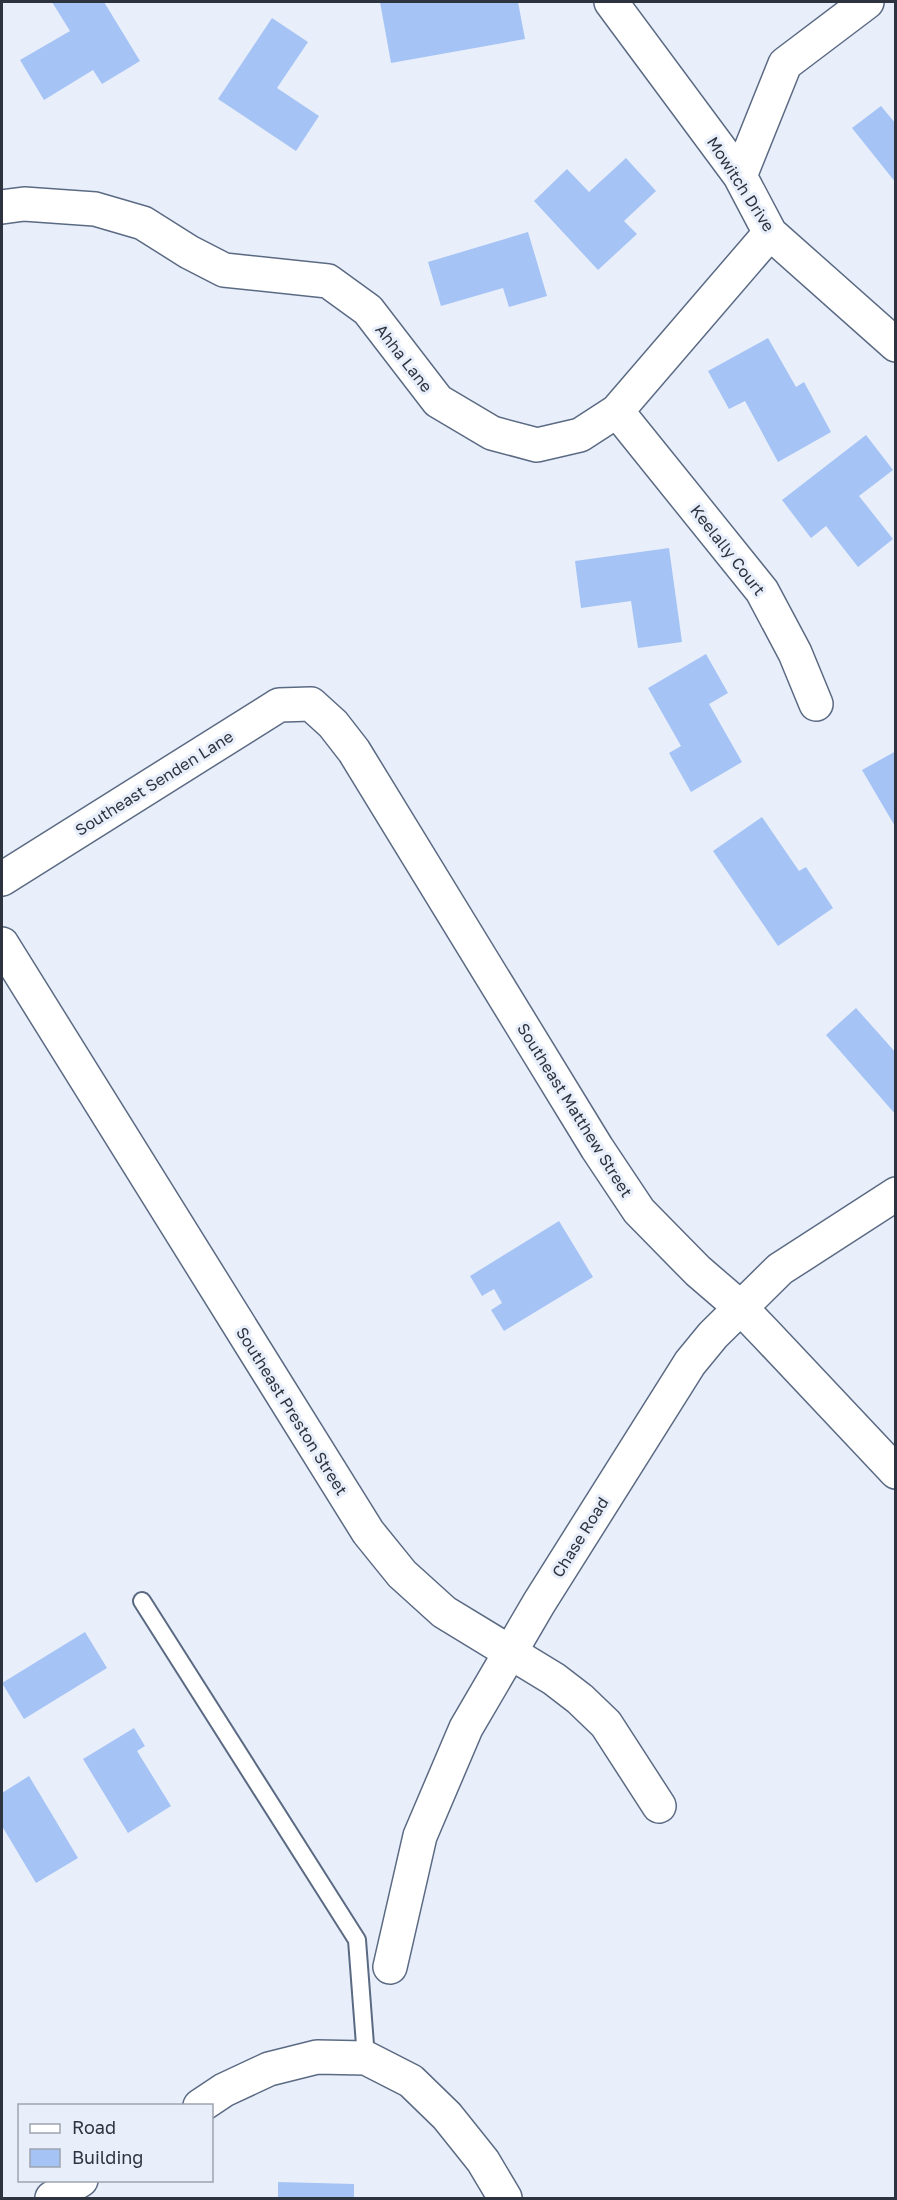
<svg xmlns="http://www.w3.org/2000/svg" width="897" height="2200" viewBox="0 0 897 2200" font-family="'Golos Text',sans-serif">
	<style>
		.building { fill: #a5c3f5 }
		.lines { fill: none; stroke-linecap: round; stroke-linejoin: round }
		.lane-casing { stroke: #5b6a83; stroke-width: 20 }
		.street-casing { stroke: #5b6a83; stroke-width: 36 }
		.secondary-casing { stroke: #5b6a83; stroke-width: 36 }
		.lane { stroke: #fff; stroke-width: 16 }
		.street { stroke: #fff; stroke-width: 33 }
		.secondary { stroke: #fff; stroke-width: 33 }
		.labels { text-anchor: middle; stroke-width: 6; stroke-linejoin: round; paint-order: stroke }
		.street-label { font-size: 16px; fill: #2d343f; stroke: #e8effb }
	</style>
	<rect width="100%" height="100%" fill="#e8effb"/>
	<path class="building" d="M52,2h52l36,59 -38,23 -9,-14 -49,30 -24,-40 50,-29z
		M380,2h138l7,37 -134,24z
		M272,18l36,24 -31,46 42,28 -23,35 -78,-52z
		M881,106l15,18v59l-44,-55z
		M626,158l30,33 -32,30 13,13 -39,36 -64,-69 33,-32 22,23z
		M528,232l19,64 -38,11 -6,-19 -62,18 -13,-44z
		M768,338l28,49 8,-5 27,50 -53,30 -33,-61 -16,8 -21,-38z
		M866,435l27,35 -34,26 34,43 -35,28 -32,-41 -15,12 -29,-38z
		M669,548l13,94 -44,6 -7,-47 -50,7 -6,-47z
		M706,654l22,39 -19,11 33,58 -51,30 -22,-39 12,-7 -33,-58z
		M896,751v77l-34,-58z
		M762,817l37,54 7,-4 27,41 -55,38 -65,-95z
		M856,1008l40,45v62l-70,-80z
		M559,1221l34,56 -89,54 -13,-21 11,-7 -8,-14 -12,7 -12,-20z
		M85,1632l22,36 -83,51 -22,-36z
		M134,1728l11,18 -8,5 34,55 -43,27 -45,-74z
		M29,1776l49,82 -42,25 -34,-57v-33z
		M278,2182l76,2v14h-76z"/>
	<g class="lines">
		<g class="lane-casing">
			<path id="lane" d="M142,1601l215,339 9,118"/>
		</g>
		<g class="street-casing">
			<path id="street" d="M611,2l129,174 30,57 126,112
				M740,176l45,-112 82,-62
				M2,207l22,-3 71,5 48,14 46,29 35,18 104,11 40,29 70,91 54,32 45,12 43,-10 37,-24 153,-178
				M617,411l145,180 33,62 21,51
				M2,879l277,-174 32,-1 22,20 21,27 243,397 42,63 59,60 43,37 25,26 130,138
				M2,944l366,588 34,42 42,38 110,67 26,20 26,25 53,82
				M390,1967l30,-131 46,-108 73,-125 151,-240 23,-28 67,-66 116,-75"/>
		</g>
		<g class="secondary-casing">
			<path id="secondary" d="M200,2106l24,-16 45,-21 48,-12 49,1 45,23 36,35 36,45 22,37
				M52,2198l29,-18"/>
		</g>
		<use href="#lane" class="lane"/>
		<use href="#street" class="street"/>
		<use href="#secondary" class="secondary"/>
	</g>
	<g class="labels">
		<g class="street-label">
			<text transform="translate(741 184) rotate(57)" y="6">Mowitch Drive</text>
			<text transform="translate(404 358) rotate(52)" y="6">Ahha Lane</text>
			<text transform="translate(728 550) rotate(52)" y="6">Keelally Court</text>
			<text transform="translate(154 783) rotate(-32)" y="6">Southeast Senden Lane</text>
			<text transform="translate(575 1110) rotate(58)" y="6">Southeast Matthew Street</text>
			<text transform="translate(292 1411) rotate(58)" y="6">Southeast Preston Street</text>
			<text transform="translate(580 1537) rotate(-58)" y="6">Chase Road</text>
		</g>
	</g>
	<rect width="897" height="2200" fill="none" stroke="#2d343f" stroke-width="6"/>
	<rect x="18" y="2104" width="195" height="78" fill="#e8effb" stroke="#9da4b0" stroke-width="1.5"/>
	<rect x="30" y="2124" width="30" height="9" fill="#ffffff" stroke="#9da4b0" stroke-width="1.5"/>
	<text x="72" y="2134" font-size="18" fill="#2d343f">Road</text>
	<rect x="30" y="2149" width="30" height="18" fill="#a5c3f5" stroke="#9da4b0" stroke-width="1.5"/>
	<text x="72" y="2164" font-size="18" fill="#2d343f">Building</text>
</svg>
